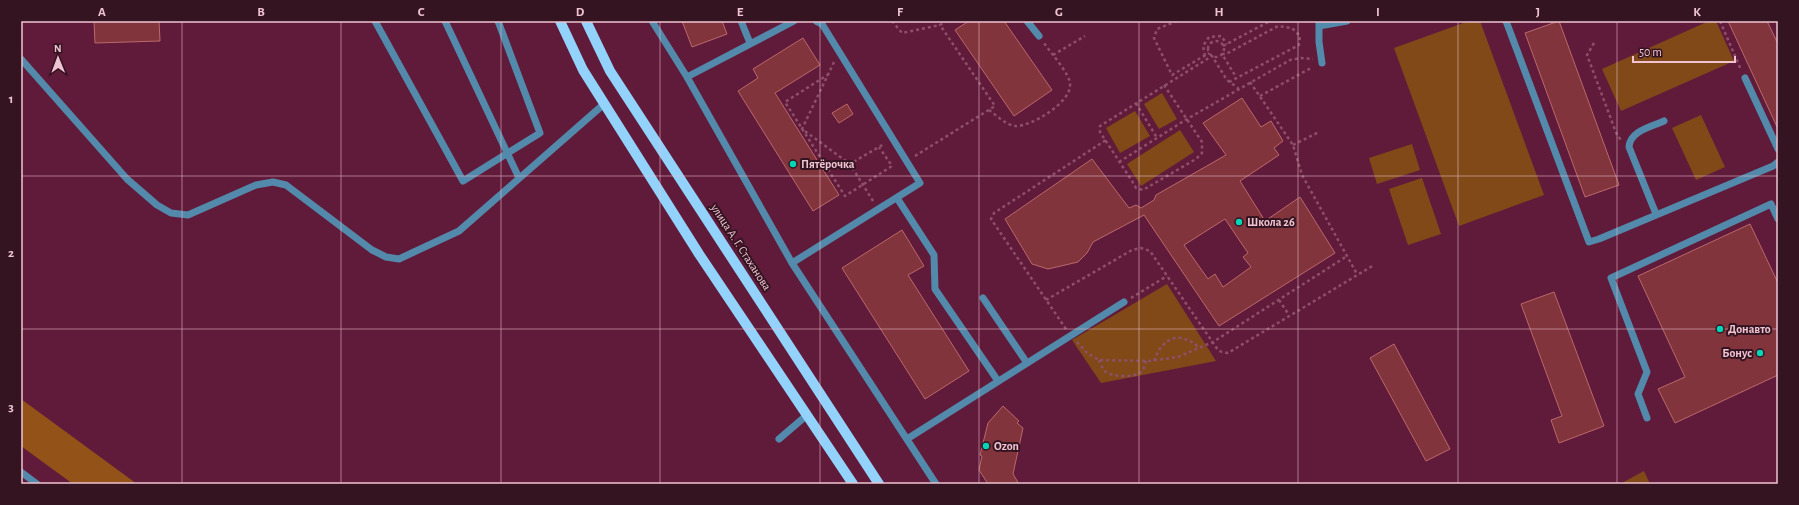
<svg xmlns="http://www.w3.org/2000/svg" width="1799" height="505" viewBox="0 0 1799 505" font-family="'Alegreya Sans',sans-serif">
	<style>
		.green { fill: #814918 }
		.forest { fill: #935218 }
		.building { fill: #81343b; stroke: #bb686c; fill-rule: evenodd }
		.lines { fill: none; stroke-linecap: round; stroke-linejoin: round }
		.path { stroke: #8d4f69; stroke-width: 2.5; stroke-dasharray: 3 3; stroke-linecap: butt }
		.minor { stroke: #5389aa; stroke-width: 7 }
		.major { stroke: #92d2fb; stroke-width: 10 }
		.grid { fill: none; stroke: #efc3d1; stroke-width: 1; stroke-opacity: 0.55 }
		.poi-dot { fill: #04d5b6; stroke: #341421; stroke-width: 1.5 }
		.labels { text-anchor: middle; stroke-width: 4; stroke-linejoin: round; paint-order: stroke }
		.poi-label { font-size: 12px; font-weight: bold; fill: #efc3d1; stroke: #341421; text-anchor: start }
		.street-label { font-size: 12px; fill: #efc3d1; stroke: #341421 }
		.neatline { fill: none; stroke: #efc3d1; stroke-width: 1.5 }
		.grid-label { font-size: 13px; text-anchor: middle; font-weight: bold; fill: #efc3d1 }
	</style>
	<rect width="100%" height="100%" fill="#611b3a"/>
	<path class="green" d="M1469,21h11l64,174 -85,31 -65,-178z
		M1709,21h7l18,40 -113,50 -19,-42z
		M1162,93l15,26 -18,10 -15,-25z
		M1135,111l15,25 -30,17 -14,-25z
		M1701,115l24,52 -29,13 -24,-52z
		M1180,130l14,22 -53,34 -14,-22z
		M1412,144l8,26 -43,14 -8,-26z
		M1422,178l19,56 -33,11 -19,-56z
		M1167,284l49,77 -115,22 -29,-43z
		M1644,471l6,13h-30z"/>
	<path class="forest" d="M21,399l116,85h-64l-52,-38z"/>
	<path class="building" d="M94,21h65l1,20 -65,2z
		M682,21h40l5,13 -35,13z
		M969,21h35l48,69 -38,26 -59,-86z
		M1559,21l60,164 -34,12 -60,-164z
		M1728,21h39l11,23v85z
		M803,38l17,27 -45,28 64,102 -26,16 -75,-120 20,-13 -5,-9z
		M1242,98l19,29 10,-6 12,20 -9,7 5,7 -39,26 25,40 35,-24 35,56 -116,73 -75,-111 -51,27 -6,11 -9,9 -30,7 -16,-5 -27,-45 87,-60 37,49 7,-3 5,3 13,-8 2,-5 70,-40 -23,-32zM1225,219l23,34 -5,4 8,10 -28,20 -8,-13 -7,5 -24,-34z
		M847,104l6,10 -14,9 -7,-10z
		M1750,224l28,59v92l-103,48 -17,-34 27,-12 -47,-101z
		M902,230l22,36 -16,9 61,96 -44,28 -83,-131z
		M1554,292l50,134 -45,17 -8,-23 11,-4 -41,-112z
		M1394,344l56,105 -24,12 -56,-103z
		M1003,406l16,15 -2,2 6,5 -10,46 6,10h-31l-9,-14 3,-14 -2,-1 8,-32z"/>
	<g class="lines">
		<path class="path" d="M892,21l10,12 38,-8
			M1177,21l-20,8 -3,9 18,37 37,-22
			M1720,21l21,49
			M1208 49a8 8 0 1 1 16 0a8 8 0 1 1-16 0Z
			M1594,43l-7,12 30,80 4,5
			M1223,46l47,-25
			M1053,55l32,-19
			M1205,56l-2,-10 6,-9 12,-1 6,8
			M834,62l-32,67 48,35
			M829,74l-44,28 60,94 47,-30 -13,-19
			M1229,82l70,-37 1,-9 -8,-8 -14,-2 -52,28h-4l14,23
			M1250,82l43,63 9,30 55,99
			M1164,85l38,57v11l-6,6 -53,31 -7,-2 -4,-7 -32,-49v-6l112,-70 15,24 12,9
			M1260,96l51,-28
			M1136,103l21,35
			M989,110c7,5 17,15 26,16 16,1 57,-24 55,-42 0,-10 -20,-32 -26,-41
			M1293,145l26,-13
			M915,156l80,-50 -55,-81 6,-4
			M1119,162l68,-43 103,-59 11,-2 12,1
			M873,201l-23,-37 34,-20
			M1131,298l36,-22
			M1046,300l86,-50 9,-2 9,3 68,99 4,2 6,1 146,-88
			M1279,300l10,15
			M1066,329l-75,-110 3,-6 112,-73
			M1077,342l10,11 12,7 50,1 29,-4 35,-15 134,-86
			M1099,360c2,5 4,11 9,13 7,4 25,4 32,0 4,-3 5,-8 6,-12
			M1154,361c8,-24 27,-31 45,-13"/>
		<path class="minor" d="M375,21l88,160 77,-48 -42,-112
			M445,21l74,157
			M652,21l35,56 105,186 144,221
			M741,21l9,22
			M1027,21l12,15
			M1319,21v21l3,21
			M1506,21l83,221 10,-3 174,-73 5,-4
			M1319,26l28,-5
			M21,59l106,120 30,26 14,8 17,2 68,-30 17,-3 13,3 86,65 14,7 13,2 60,-28 145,-127
			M687,77l107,-56
			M1745,78l33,71
			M897,198l37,57 1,34 63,92
			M1656,214l-27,-67c1,-16 22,-20 35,-26
			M792,263l128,-80 -98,-159 -6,-3
			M983,298l44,65
			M1647,418l-9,-24 9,-22 -36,-94 160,-74 7,15
			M779,439l28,-24
			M907,439l217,-137
			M21,472l16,12"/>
		<path class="major" d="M560,21l23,49 116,184 154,230
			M586,21l24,50 269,413"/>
	</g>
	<path class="grid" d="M182,21v463M341,21v463M501,21v463M660,21v463M820,21v463M979,21v463M1139,21v463M1298,21v463M1458,21v463M1617,21v463M21,176h1757M21,329h1757"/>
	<g class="poi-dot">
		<circle cx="793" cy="164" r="4"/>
		<circle cx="1239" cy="222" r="4"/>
		<circle cx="1720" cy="329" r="4"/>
		<circle cx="1760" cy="353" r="4"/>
		<circle cx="986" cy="446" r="4"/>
	</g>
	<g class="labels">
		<g class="poi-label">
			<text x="801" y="168">Пятёрочка</text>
			<text x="1247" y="226">Школа 26</text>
			<text x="1728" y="333">Донавто</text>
			<text x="1752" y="357" text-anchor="end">Бонус</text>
			<text x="994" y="450">Ozon</text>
		</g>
		<g class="street-label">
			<text transform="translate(741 247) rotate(57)" y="4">улица А. Г. Стаханова</text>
		</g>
	</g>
	<rect width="1799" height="505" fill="none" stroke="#341421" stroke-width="44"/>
	<g transform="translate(58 58) rotate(359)" stroke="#341421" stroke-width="3" paint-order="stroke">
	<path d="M0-3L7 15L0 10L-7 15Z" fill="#efc3d1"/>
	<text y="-6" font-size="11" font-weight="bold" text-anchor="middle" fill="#efc3d1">N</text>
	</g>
	<path d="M1633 56v6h102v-6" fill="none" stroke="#efc3d1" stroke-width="2"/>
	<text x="1639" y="56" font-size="12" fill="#efc3d1" stroke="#341421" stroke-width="3" paint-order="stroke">50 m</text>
	<rect x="22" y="22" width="1755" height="461" class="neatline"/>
	<g class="grid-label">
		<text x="102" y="16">A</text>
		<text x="261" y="16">B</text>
		<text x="421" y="16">C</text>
		<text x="580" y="16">D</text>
		<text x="740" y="16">E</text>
		<text x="900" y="16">F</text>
		<text x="1059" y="16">G</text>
		<text x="1219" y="16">H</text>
		<text x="1378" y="16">I</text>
		<text x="1538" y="16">J</text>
		<text x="1697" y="16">K</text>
		<text x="11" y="103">1</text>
		<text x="11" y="257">2</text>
		<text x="11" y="411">3</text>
	</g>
</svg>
